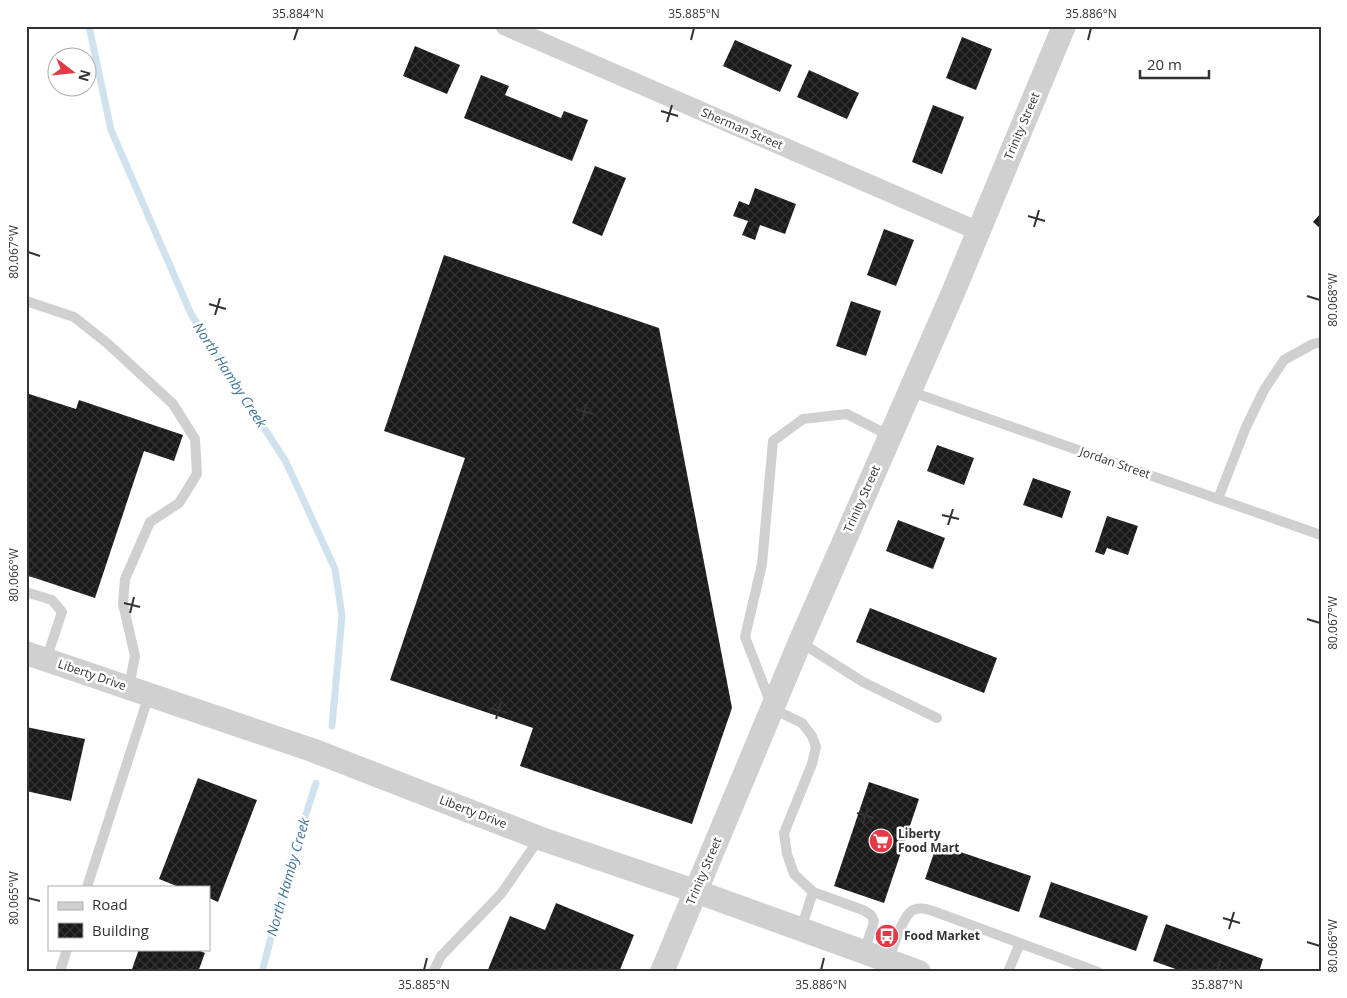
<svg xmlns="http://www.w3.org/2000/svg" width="1347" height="998" viewBox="0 0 1347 998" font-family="'Open Sans',sans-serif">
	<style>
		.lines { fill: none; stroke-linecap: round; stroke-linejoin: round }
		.stream { stroke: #cfe2ee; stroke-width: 7 }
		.building { fill: url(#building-cross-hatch) }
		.service { stroke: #d0d0d0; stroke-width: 10 }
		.minor { stroke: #d0d0d0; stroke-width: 19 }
		.tertiary { stroke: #d0d0d0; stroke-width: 24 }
		.ticks { fill: none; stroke: #333; stroke-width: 2 }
		.labels { text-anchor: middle; stroke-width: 5; stroke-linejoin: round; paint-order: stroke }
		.street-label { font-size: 12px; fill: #333; stroke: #fff }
		.poi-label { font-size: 12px; font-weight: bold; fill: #333; stroke: #fff; text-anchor: start }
		.water-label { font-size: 14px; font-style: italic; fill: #3f7597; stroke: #fff }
		.neatline { fill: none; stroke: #333; stroke-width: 2 }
		.ticks-label { font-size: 12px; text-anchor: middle; fill: #333 }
	</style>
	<defs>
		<pattern id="building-cross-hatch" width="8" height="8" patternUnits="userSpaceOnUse" patternTransform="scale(1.25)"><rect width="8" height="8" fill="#1a1a1a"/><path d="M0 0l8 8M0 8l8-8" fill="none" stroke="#333"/></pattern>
	</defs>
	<rect width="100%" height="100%" fill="#fff"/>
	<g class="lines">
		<path class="stream" d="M89,26l22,104 80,184 95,148 49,107 7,47 -10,110
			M262,972l29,-111 25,-78"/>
	</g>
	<path class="building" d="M962,37l30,12 -16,41 -30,-12z
		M735,40l57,25 -12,27 -57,-26z
		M415,46l45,19 -13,29 -44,-18z
		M809,70l50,23 -12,26 -50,-22z
		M481,75l28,11 -4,9 56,23 3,-7 24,9 -16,41 -108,-43z
		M933,105l31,12 -22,57 -30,-12z
		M595,166l31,12 -24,58 -30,-13z
		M755,188l41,16 -11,30 -25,-9 -5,15 -13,-5 6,-14 -15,-5 6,-15 10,4z
		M1321,213v16l-8,-7z
		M884,229l30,11 -18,46 -29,-11z
		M444,255l215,73 73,380 -40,116 -172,-58 13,-38 -143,-48 75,-222 -81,-27z
		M851,301l30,10 -15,45 -30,-10z
		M26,393l50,16 3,-9 104,35 -9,26 -30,-10 -49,147 -69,-23z
		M937,445l37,13 -10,27 -37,-14z
		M1033,478l38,13 -9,27 -39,-13z
		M1107,516l31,10 -10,29 -21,-7 -3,7 -9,-3z
		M898,520l47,18 -12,31 -47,-18z
		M870,608l127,50 -13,35 -128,-51z
		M26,727l59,12 -14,62 -45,-10z
		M198,778l59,22 -39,102 -9,-4v-11h-30l-20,-8z
		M869,782l50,17 -35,104 -50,-17z
		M937,844l94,32 -12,36 -94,-33z
		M1051,882l97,34 -12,35 -97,-34z
		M556,903l78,32 -15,37h-132l23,-56 35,14z
		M1166,924l97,35 -4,13h-75l-31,-11z
		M139,949h57l9,4 -7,19h-67z"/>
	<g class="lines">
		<path class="service" d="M26,301l48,16 33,26 66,61 22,35 2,35 -18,29 -29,19 -25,57 -2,25 12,52 -6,31
			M909,391l412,144
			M1218,499l28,-72 18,-37 20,-30 29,-16 8,-2
			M26,592l26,8 10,12 -16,48
			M800,642l63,40 74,36
			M87,887l62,-192
			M801,929l12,-37
			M864,952l8,-24 2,-7 -3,-6 -8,-5 -50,-18 -19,-18 -7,-20 -3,-21 28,-69 4,-17 -4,-11 -10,-13 -29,-14 -28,-72 17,-73 11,-123 30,-22 44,-5 43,22
			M888,961c5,-12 14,-45 25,-51 7,-3 13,-1 20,1l165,61
			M60,972l7,-23
			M433,972l8,-16 60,-62 38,-55
			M1008,972l12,-29"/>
		<path class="minor" d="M505,26l473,205"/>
		<path class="tertiary" d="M26,653l286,97 227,88 156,53 224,81
			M662,972l138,-330 152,-347 112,-269"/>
	</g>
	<path class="ticks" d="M294,40l4,-12M691,40l3,-12M1088,40l3,-12M661,111l17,5M667,122l5,-17M1028,216l17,5M1034,227l5,-17M28,252l12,4M1307,296l13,4M209,304l17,5M215,315l5,-17M576,409l17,5M582,420l5,-17M942,515l17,4M948,525l5,-16M28,575l12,3M124,603l16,4M130,613l4,-16M1307,619l13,4M490,708l17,5M496,719l5,-17M857,813l17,5M863,824l5,-17M28,898l12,3M1223,918l17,5M1229,929l5,-17M1307,942l13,4M424,970l3,-12M821,970l3,-12M1217,970l4,-12"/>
	<defs>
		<g id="supermarket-disc" transform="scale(1.25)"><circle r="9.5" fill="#e63946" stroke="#fff"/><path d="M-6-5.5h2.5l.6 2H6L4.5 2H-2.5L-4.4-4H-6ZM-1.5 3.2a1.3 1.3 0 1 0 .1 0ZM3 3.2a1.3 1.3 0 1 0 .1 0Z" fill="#fff"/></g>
		<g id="bus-disc" transform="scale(1.25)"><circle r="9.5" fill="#e63946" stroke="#fff"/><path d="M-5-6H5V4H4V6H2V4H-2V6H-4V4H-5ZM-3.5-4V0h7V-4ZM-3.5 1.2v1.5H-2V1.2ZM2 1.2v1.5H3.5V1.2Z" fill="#fff"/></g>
	</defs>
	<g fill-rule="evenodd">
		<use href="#supermarket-disc" x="881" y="841"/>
		<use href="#bus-disc" x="887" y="936"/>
	</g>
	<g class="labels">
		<g class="street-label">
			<text transform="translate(1022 126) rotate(-67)" y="4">Trinity Street</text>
			<text transform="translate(742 129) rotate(23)" y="4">Sherman Street</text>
			<text transform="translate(1115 463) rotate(19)" y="4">Jordan Street</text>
			<text transform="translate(862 499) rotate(-66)" y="4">Trinity Street</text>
			<text transform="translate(92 675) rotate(19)" y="4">Liberty Drive</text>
			<text transform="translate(473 812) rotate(21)" y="4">Liberty Drive</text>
			<text transform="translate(704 871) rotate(-67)" y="4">Trinity Street</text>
		</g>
		<g class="poi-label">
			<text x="898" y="838">Liberty<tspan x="898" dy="14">Food Mart</tspan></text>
			<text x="904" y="940">Food Market</text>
		</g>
		<g class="water-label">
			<text transform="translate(230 375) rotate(57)" y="5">North Hamby Creek</text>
			<text transform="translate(288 877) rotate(-74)" y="5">North Hamby Creek</text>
		</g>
	</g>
	<rect width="1347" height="998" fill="none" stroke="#ffffff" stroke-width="55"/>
	<rect x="48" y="886" width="162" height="65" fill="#ffffff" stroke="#adadad"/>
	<rect x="58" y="902" width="25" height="8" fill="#d0d0d0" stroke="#adadad"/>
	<text x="92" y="910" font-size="15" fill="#333333">Road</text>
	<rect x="58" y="923" width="25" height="15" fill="url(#building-cross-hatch)" stroke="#adadad"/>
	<text x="92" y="936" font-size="15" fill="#333333">Building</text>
	<g transform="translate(72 72) rotate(106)"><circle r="24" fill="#ffffff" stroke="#adadad"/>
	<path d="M0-4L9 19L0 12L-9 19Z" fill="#e63946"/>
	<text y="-8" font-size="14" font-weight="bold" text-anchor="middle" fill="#333333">N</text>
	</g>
	<path d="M1140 70v8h69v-8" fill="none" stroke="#333333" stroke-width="2.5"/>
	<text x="1147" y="70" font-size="15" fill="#333333" stroke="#ffffff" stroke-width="4" paint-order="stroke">20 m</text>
	<rect x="28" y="28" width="1292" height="942" class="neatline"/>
	<g class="ticks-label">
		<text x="298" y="18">35.884°N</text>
		<text x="694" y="18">35.885°N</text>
		<text x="1091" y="18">35.886°N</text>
		<text transform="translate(14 252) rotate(-90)" y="4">80.067°W</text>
		<text transform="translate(1333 300) rotate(-90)" y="4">80.068°W</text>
		<text transform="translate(14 575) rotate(-90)" y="4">80.066°W</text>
		<text transform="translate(1333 623) rotate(-90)" y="4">80.067°W</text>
		<text transform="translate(14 898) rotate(-90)" y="4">80.065°W</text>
		<text transform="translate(1333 946) rotate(-90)" y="4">80.066°W</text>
		<text x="424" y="989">35.885°N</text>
		<text x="821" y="989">35.886°N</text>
		<text x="1217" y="989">35.887°N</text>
	</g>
</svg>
